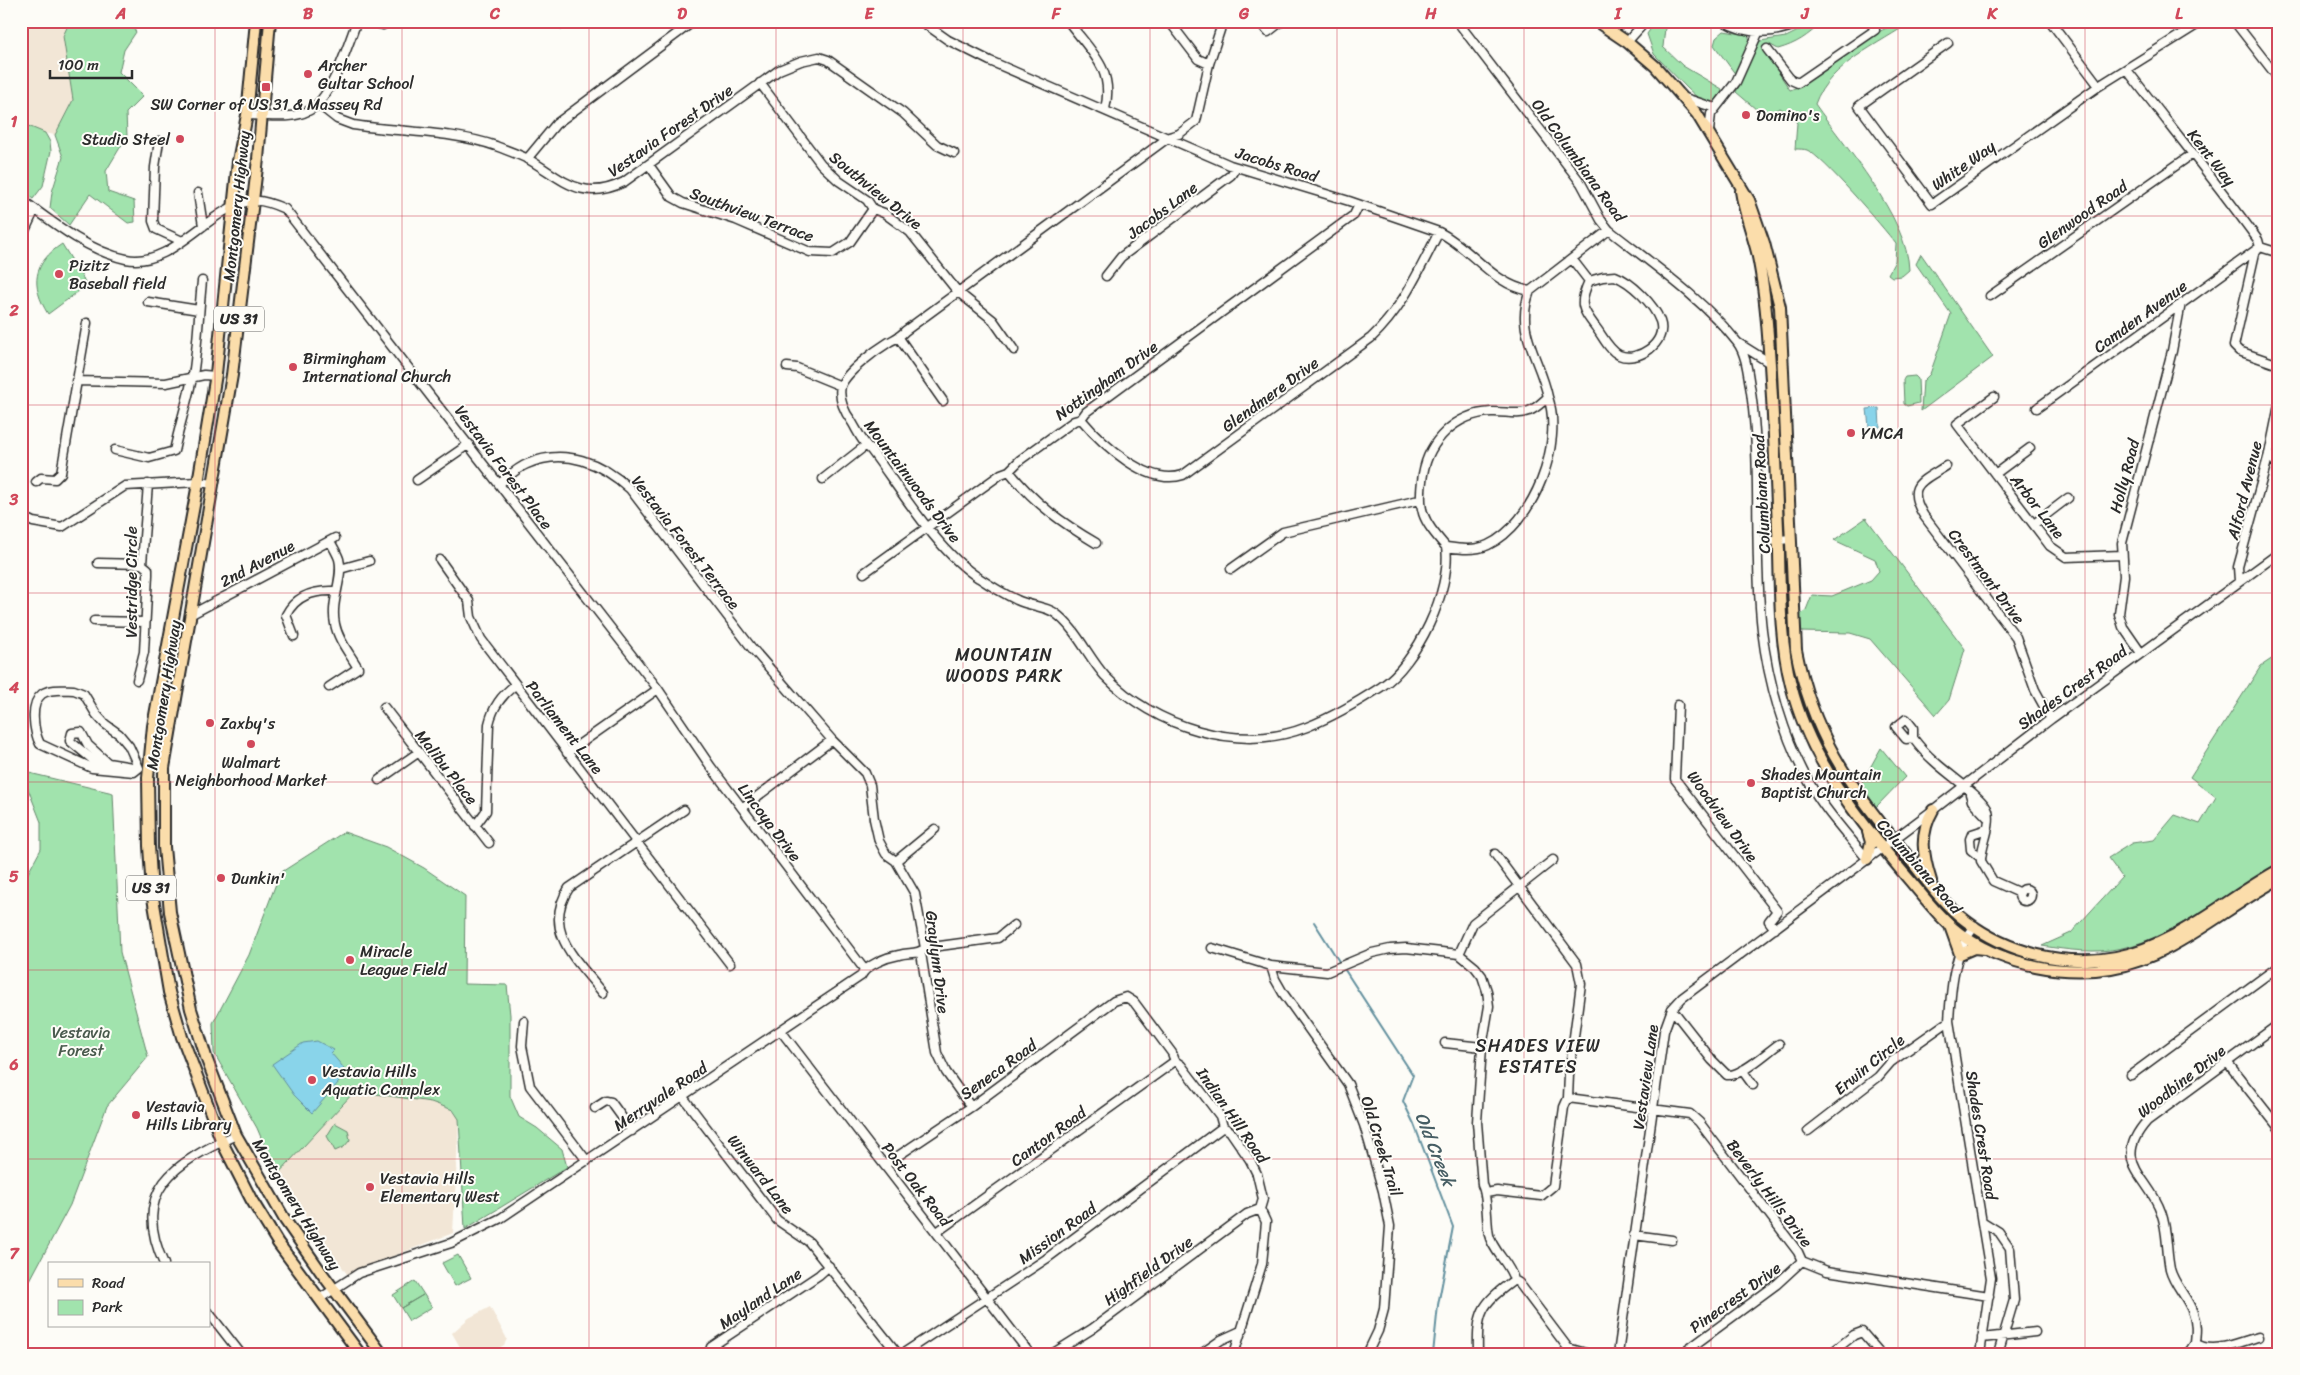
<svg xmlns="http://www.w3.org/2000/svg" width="2300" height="1375" viewBox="0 0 2300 1375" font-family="Sriracha,sans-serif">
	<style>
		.built { fill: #f2e6d6 }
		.green { fill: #a1e3ad; stroke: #66876c }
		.water { fill: #89d4ea; stroke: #63909e }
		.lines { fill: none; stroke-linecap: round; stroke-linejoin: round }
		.stream { stroke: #63909e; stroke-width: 2 }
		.minor-casing { stroke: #2b2b2b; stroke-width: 11 }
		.major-casing { stroke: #2b2b2b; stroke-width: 14 }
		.minor { stroke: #fdfcf7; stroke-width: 8 }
		.major { stroke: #fbddab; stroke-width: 10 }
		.grid { fill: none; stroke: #d1495b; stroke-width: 1; stroke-opacity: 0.55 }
		.poi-dot { fill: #d1495b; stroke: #fdfcf7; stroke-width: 2 }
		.labels { text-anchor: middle; stroke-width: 4; stroke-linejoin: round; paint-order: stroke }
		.shield { fill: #fdfcf7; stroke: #6a6a68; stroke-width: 1 }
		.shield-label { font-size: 15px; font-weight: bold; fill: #2b2b2b }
		.poi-label { font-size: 16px; fill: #2b2b2b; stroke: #fdfcf7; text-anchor: start }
		.street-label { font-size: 16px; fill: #2b2b2b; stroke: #fdfcf7 }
		.park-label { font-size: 16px; fill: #48594c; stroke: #fdfcf7 }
		.neighbourhood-label { font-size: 18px; letter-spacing: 1px; fill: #2b2b2b; stroke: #fdfcf7 }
		.water-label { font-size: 18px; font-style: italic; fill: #475e64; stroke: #fdfcf7 }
		.neatline { fill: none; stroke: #d1495b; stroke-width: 2 }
		.grid-label { font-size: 16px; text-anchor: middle; font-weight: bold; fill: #d1495b }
	</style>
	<rect width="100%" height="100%" fill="#fdfcf7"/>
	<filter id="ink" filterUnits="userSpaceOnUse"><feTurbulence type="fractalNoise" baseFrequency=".02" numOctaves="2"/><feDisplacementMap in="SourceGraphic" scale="10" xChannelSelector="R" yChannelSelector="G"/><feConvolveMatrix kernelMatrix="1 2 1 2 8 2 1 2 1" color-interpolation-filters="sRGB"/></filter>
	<g filter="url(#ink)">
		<path class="built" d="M21,21h49l-7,15 10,64 -18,35 -10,-2 -24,-10z
			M355,1091l76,11 21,8 7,9 -6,114 -106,41 -70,-99z
			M490,1307l17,32 -3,6 -15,9h-25l-12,-21 17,-15z"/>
		<path class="green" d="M70,21h58l8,11 -12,18 -5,22 24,24 -17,17 1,23 -21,35 2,21 26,9 1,21 -7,1 -38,-29 -21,31 -19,-17 2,-16 11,-35 -8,-22 18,-35 -10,-64z
			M1656,21h15l-6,7 -2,19 20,19 39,23 -1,7 -8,7 -13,-3 -13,-12 -33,-34 -7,-20z
			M1818,21l3,2c-13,13 -25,21 -43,26l-9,-5 -6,5 27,41c39,-13 84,-69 122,-69 -32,23 -83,43 -97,83 30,43 93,114 94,166l-7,6 -10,1 -4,-3 7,-13 1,-17c-12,-16 -75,-89 -89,-94 -3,-1 -8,-1 -12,-1l2,-26 -7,-9 -10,-6 -16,8 -28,-24c8,-15 14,-39 24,-51l26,-4z
			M1724,31l24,4 3,8 -15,32 -22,-30 2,-7z
			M21,123l24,10 5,9 1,9 -8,35 -10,13 -12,-9z
			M62,244l25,41 -39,29c-18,-29 -15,-51 14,-70z
			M1921,254l72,103 -72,54 2,-30 7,-7 21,-60 -35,-50z
			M1915,376l3,3 1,24 -12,3 -3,-2 -1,-24 2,-3z
			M1866,518l99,131 -16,51 -13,15 -66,-76 -20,-6 -50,-1 -2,-15 8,-7 6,-15 20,1 39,-16 8,-9 -4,-12 -41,-19z
			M2279,654v139l-3,2 3,3v65c-48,26 -104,74 -157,85 -27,6 -53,2 -80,-2l29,-13 51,-56 -14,-19 24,-15 22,-3 21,-25 25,9 16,-27 -26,-20 71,-111z
			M1881,748l24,29 -29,30 -15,-23z
			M21,771l92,22 7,159 28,105 -41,49 -37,99 -49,92v-411l20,-37v-27z
			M344,832l42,15 38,21 41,28 -1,88 43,1 3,30v81l9,21 18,11 25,21 5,18 -102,62 -6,-110 -6,-9 -22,-8 -76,-11 -78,84 -20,-47 -43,-75 -1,-30 36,-68 31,-82z
			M335,1123l13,7 2,10 -6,7 -9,4 -8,-15z
			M458,1255l13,23 -16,8 -13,-23z
			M415,1281l17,26 -23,14 -8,-13 22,-13 -22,13 -8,-13z"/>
		<path class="water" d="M1879,408l1,19h-11l-2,-18z
			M317,1041l17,9 -3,3 12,14 2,6 -6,9 -27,31 -18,-18 -22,-31 31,-21z"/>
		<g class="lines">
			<path class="stream" d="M1314,922l26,41
				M1343,967l70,108 -10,26 11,23 39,103 -15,78 -5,49"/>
			<g class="minor-casing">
				<path id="minor" d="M368,21l15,4 3,-4
					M555,21l8,3 5,-3
					M921,21l27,19 42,21 240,104 119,36 90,31c32,16 54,53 91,59l79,-61
					M1068,21c22,30 47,48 37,88
					M1169,21l29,38 11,5
					M1223,21l-14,43 -13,57 -17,13 -10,3 -264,194c-5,6 -9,7 -16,11 -13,8 -43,30 -48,44 -3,13 4,27 11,36 6,10 11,22 19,28 30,40 67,102 108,128 12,8 25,16 38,22 12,6 28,6 38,13 21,15 33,44 50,63 49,51 134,78 202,51 25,-10 51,-25 74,-40 36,-24 71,-97 65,-140
					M1259,21l9,11 14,-11
					M1457,21l124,162 20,37 8,10c43,34 94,69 128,112 10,13 11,34 14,50 11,79 2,159 11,238 6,51 22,109 48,154 15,27 38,51 57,75
					M1723,21c27,16 54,13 81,0
					M2050,21l49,65
					M2234,21l45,58
					M1627,42l19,-21
					M1948,43l-89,63 73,98 167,-118 104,-65
					M1767,49l24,31 7,3 77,-53 -5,-9
					M2127,70c44,57 89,112 131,170l2,7
					M760,83l61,81 18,17 28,19 6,9 11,4 26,19 48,60 35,28 21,30
					M1685,98l30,10
					M318,104l19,15 16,6c44,7 101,6 143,21 10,4 22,8 32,13 35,20 53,44 96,23l155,-112 22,-9 18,-4 9,3 75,53 34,32 17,8
					M247,115c19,0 44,5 61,-4 23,-10 40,-67 49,-90
					M1709,131l2,-17 25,-32 22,-49
					M159,141l-4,26 -2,54 3,8 26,12
					M527,159l29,-35 138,-103
					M649,165l23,32 11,6 53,17 74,32 23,1 17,-11 23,-33
					M198,193l5,33
					M21,199c31,23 67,52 105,60 47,10 84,-54 126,-58 10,-2 24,4 33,8l373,480 53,78 153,202
					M21,239l14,-30
					M2260,247l19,6
					M2258,249l-3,4 -21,93 5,5 40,14
					M1572,259l17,22
					M1106,276l15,-19 110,-82 5,-8
					M1615,276c16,6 39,28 45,45 8,22 -23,42 -41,34 -10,-5 -16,-18 -22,-26 -15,-20 -19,-24 -8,-48l14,-4z
					M1530,291c-16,41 10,67 18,106 -6,5 -11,11 -19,14 -12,5 -25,0 -38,1 -35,2 -62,28 -68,62 -6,37 -1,45 23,73 14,2 29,4 42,-2 46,-22 76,-101 60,-148
					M1990,296l201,-141
					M148,302l51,8
					M899,338l44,63
					M1738,343l32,20
					M787,367l10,1 44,18
					M76,381l90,2 38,-8 11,1
					M1994,397l-37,27 93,122 16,11 56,-2
					M2037,408l223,-161
					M1081,419c21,25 67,68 102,56l188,-137c32,-30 48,-68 68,-106
					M115,450l34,8 25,-7c6,-28 15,-55 20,-82 4,-29 5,-59 8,-88
					M2269,454l10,13
					M1946,466c-25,16 -41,19 -22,50l92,121 19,53 16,29
					M1009,471c25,32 53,52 87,72
					M1995,474l35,-26
					M823,479l42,-33
					M417,480l52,-36
					M36,482l5,-4 14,1 6,-6 26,-150
					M499,484c9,-7 18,-16 28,-20 38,-17 75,-1 103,25l121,158 81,93 33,33 5,12 4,34 5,22 7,13 10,7 19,33 10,54 -4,5 16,100 9,19 25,35
					M21,516l12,6 29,5 63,-41 73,-4 16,2
					M2034,524l34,-26
					M1758,542l32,-3
					M440,560l29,41 2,16 10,22 249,325
					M98,563l44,1
					M340,569l29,-8
					M1231,569l52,-37 136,-32
					M864,573l137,-99 8,-3 11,-11 54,-39 7,-2 5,-7 268,-197 5,-10
					M2239,581l-1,-14 31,-113 10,-49
					M192,614l143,-76
					M94,621l51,1
					M294,636l-8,-21c10,-20 28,-25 49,-24
					M2141,653l-18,-26 -4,-13 5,-38 -2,-33 50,-192 9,-48
					M137,680l7,-28 4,-77v-6l-6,-5 6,-80
					M329,687l29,-19c-8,-14 -20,-28 -23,-44 -5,-23 9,-46 4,-65 -2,-6 -6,-12 -9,-18
					M74,690l10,4 12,20 9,10 14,10 10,12 10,22 -5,4 -42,-4 -52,-24c-6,-12 -11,-40 2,-50 8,-6 23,-4 32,-4z
					M1678,705l-3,74 102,132 -8,10 6,8
					M384,707l105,136
					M1913,738l-7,1 -10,-12 10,-8 7,9v10c6,8 13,16 21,23 11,11 51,38 54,50 4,16 -7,34 -7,50l12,20 27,12
					M567,753l91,-64
					M104,769l-34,-28 2,-8 9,-1 7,13 20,18 24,4
					M379,780l40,-28
					M1970,794l2,7 15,16
					M21,799v11
					M742,808l90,-68
					M475,826l11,-15 3,-87c4,-17 12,-28 26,-39
					M1981,858l-10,-8 -1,-11 2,-5 15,-5
					M896,861l39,-32
					M2019 895a6 6 0 1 1 12 0a6 6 0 1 1-12 0Z
					M1975,926c-22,26 -24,62 -26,95l42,257 -11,76
					M1212,948l59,18 56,6 45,-19 18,-4 16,-1 53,6 16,13 7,9 5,15 2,15 -7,41 -5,75 5,63c6,11 4,36 7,50 4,17 21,28 25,45l5,3 49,65 21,6
					M1459,954l14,-31 80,-63
					M1271,966l4,13 8,14 65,91 16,41 19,66 7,35 -6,83 -6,22 -11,23
					M603,993c-26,-33 -62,-62 -34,-105l115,-78
					M1672,1009l40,51 15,15c14,2 40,-23 52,-31
					M524,1021l-2,25 8,40 57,75
					M781,1031l249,323
					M1445,1043l37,4
					M2227,1062l52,66
					M1742,1070l11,15
					M2131,1075l148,-109
					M683,1097l94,123 32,22 89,112
					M1568,1098l122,16 9,8 99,130 4,9 25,10 162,25
					M595,1108l11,-7 5,1 21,29
					M1808,1131l70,-54 13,-15 58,-41
					M886,1164l85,-57 143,-106 12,-4 8,5 38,51 3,8 6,4 39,51 3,11 7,4 20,29 7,14 6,25 -3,10 6,13 -4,42 -28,90
					M1486,1193l11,-2 44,5 12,-10 11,-79 4,-9 1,-24 12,-90 -4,-20 -82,-110
					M1983,1222l16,10 11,16 4,52 -16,54
					M937,1232l238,-171
					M1634,1235l38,5
					M164,1264c-34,-74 10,-101 72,-129
					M319,1299l40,-26 92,-30 50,-25 360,-242c5,-11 26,-19 38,-21 10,-3 19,0 26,-7l73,-10 16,-13
					M209,1313l32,41
					M1982,1338l53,-6
					M2195,1343c1,-10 2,-20 -2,-30 -5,-16 -19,-28 -23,-44 -4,-19 -2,-38 -9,-57 -12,-36 -51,-49 -14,-91l132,-97
					M2195,1343c18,12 44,-1 63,-6
					M709,1354l2,-7 108,-72 10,-9
					M902,1354l144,-95 177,-132
					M1052,1354l40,-25 155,-115 13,-5
					M1201,1354l20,-14 22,-10
					M1478,1354c-1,-42 2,-49 36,-74
					M1618,1354l46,-323 8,-22 10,-11 251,-188 118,-91 228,-166
					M1682,1354l95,-70 25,-23
					M1830,1354l24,-19 8,-3 19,22
					M2188,1354l7,-11"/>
			</g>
			<g class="major-casing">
				<path id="major" d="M256,21l-9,94 -9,46 -22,213 -19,115 -44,237 -5,52 1,68 3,46 17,100 13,45 40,105 29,57 27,44 82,111
					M270,21l-12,138 -26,216 -68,393v79l6,65 21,97 16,51 29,75 49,85 36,52 61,82
					M1596,21l31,21 28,24 42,48 52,86 15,43 16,64 16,343c16,82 52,135 105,198 20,24 39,54 65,73 42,32 98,46 150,36 61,-12 110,-58 163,-87
					M1741,191c3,21 11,41 16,61 7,32 10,65 12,98 5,67 7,135 10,202 1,44 1,90 12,133 18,74 67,134 115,191 19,22 36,46 60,62 41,27 97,38 145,30 63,-11 113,-60 168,-89
					M1867,859l4,-17 -3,-10
					M1931,881c-8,-25 -12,-47 2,-71
					M1950,926l10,28 14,-6 10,1"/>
			</g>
			<use href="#minor" class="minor"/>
			<use href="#major" class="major"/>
		</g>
	</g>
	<path class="grid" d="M215,21v1333M402,21v1333M589,21v1333M776,21v1333M963,21v1333M1150,21v1333M1337,21v1333M1524,21v1333M1711,21v1333M1898,21v1333M2085,21v1333M21,216h2258M21,405h2258M21,593h2258M21,782h2258M21,970h2258M21,1159h2258"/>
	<g class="poi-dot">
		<circle cx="308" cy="74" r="5"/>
		<rect x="261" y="82" width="10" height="10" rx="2.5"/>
		<circle cx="1746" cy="115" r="5"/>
		<circle cx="180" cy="139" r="5"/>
		<circle cx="59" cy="274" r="5"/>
		<circle cx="293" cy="367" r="5"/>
		<circle cx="1851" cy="433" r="5"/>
		<circle cx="210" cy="723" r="5"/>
		<circle cx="251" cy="744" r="5"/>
		<circle cx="1751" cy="783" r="5"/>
		<circle cx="221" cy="878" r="5"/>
		<circle cx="350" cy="960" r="5"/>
		<circle cx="312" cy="1080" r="5"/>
		<circle cx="136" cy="1115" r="5"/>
		<circle cx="370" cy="1187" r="5"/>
	</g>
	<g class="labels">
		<g class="shield">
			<rect x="214" y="306.5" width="50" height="25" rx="4"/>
			<rect x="126" y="875.5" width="50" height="25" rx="4"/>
		</g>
		<g class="shield-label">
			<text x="239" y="324">US 31</text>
			<text x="151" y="893">US 31</text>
		</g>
		<g class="poi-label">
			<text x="318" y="71">Archer<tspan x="318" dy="18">Gultar School</tspan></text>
			<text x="266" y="110" text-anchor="middle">SW Corner of US 31 &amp; Massey Rd</text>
			<text x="1756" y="121">Domino's</text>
			<text x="170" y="145" text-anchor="end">Studio Steel</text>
			<text x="69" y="271">Pizitz<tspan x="69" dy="18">Baseball field</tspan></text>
			<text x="303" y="364">Birmingham<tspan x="303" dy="18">International Church</tspan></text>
			<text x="1861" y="439">YMCA</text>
			<text x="220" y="729">Zaxby's</text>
			<text x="251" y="768" text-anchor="middle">Walmart<tspan x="251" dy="18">Neighborhood Market</tspan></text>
			<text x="1761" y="780">Shades Mountain<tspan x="1761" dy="18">Baptist Church</tspan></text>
			<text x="231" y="884">Dunkin'</text>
			<text x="360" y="957">Miracle<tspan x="360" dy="18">League Field</tspan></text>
			<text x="322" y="1077">Vestavia Hills<tspan x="322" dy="18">Aquatic Complex</tspan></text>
			<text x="146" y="1112">Vestavia<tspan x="146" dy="18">Hills Library</tspan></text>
			<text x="380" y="1184">Vestavia Hills<tspan x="380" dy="18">Elementary West</tspan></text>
		</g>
		<g class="street-label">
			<text transform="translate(670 130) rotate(-35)" y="6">Vestavia Forest Drive</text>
			<text transform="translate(2212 157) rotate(52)" y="6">Kent Way</text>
			<text transform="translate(1579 160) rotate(54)" y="6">Old Columbiana Road</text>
			<text transform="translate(1277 164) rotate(17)" y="6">Jacobs Road</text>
			<text transform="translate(1963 165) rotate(-35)" y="6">White Way</text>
			<text transform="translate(876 190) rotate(39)" y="6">Southview Drive</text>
			<text transform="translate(236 206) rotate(-84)" y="6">Montgomery Highway</text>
			<text transform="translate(1162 210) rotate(-37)" y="6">Jacobs Lane</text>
			<text transform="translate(752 214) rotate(20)" y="6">Southview Terrace</text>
			<text transform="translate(2082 214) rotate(-35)" y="6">Glenwood Road</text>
			<text transform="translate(2140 316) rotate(-36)" y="6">Camden Avenue</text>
			<text transform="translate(1106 380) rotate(-36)" y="6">Nottingham Drive</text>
			<text transform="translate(1270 394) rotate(-36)" y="6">Glendmere Drive</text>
			<text transform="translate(504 467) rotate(53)" y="6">Vestavia Forest Place</text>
			<text transform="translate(2124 476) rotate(-75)" y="6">Holly Road</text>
			<text transform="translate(913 481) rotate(53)" y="6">Mountainwoods Drive</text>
			<text transform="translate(2244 490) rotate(-76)" y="6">Alford Avenue</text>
			<text transform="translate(1761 494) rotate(-93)" y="6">Columbiana Road</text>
			<text transform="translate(2038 506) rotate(52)" y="6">Arbor Lane</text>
			<text transform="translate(686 542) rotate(52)" y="6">Vestavia Forest Terrace</text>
			<text transform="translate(257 563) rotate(-28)" y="6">2nd Avenue</text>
			<text transform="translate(1987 576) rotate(53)" y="6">Crestmont Drive</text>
			<text transform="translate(131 582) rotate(-90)" y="6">Vestridge Circle</text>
			<text transform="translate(2072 687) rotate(-36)" y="6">Shades Crest Road</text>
			<text transform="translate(163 695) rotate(-81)" y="6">Montgomery Highway</text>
			<text transform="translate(565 727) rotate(52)" y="6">Parliament Lane</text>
			<text transform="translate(447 767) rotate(52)" y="6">Malibu Place</text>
			<text transform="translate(1723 816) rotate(54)" y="6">Woodview Drive</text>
			<text transform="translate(770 822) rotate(53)" y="6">Lincoya Drive</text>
			<text transform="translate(1920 866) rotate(49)" y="6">Columbiana Road</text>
			<text transform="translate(938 962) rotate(83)" y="6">Graylynn Drive</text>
			<text transform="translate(1869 1064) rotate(-39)" y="6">Erwin Circle</text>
			<text transform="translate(998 1069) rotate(-36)" y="6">Seneca Road</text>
			<text transform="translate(1645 1077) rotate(-82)" y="6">Vestaview Lane</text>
			<text transform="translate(2181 1081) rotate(-38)" y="6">Woodbine Drive</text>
			<text transform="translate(660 1096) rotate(-34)" y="6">Merryvale Road</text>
			<text transform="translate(1233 1115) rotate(55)" y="6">Indian Hill Road</text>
			<text transform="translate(1982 1135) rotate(81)" y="6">Shades Crest Road</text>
			<text transform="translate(1048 1136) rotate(-36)" y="6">Canton Road</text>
			<text transform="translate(1382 1146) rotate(73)" y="6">Old Creek Trail</text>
			<text transform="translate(761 1174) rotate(52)" y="6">Winward Lane</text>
			<text transform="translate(917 1184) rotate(52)" y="6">Post Oak Road</text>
			<text transform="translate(1770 1193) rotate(53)" y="6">Beverly Hills Drive</text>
			<text transform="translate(297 1204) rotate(58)" y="6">Montgomery Highway</text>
			<text transform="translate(1057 1233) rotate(-36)" y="6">Mission Road</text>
			<text transform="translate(1148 1270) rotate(-36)" y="6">Highfield Drive</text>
			<text transform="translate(1735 1297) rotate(-36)" y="6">Pinecrest Drive</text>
			<text transform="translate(760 1298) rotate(-34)" y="6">Mayland Lane</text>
		</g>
		<g class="park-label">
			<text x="81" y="1038">Vestavia<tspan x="81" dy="18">Forest</tspan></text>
		</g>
		<g class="neighbourhood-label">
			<text x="1004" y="661">MOUNTAIN<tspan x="1004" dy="21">WOODS PARK</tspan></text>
			<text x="1538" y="1052">SHADES VIEW<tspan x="1538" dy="21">ESTATES</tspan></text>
		</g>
		<g class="water-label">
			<text transform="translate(1435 1149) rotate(68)" y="6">Old Creek</text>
		</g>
	</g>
	<rect width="2300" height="1375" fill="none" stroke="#fdfcf7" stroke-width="55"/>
	<rect x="48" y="1262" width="162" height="65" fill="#fdfcf7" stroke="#a9a8a5"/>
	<rect x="58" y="1279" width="25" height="8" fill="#fbddab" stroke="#a9a8a5"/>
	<text x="92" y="1288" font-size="15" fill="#2b2b2b">Road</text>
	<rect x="58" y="1300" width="25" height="15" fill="#a1e3ad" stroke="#a9a8a5"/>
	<text x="92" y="1312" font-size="15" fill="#2b2b2b">Park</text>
	<path d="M50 70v8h82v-8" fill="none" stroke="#2b2b2b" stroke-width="2.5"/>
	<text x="58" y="70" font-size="15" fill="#2b2b2b" stroke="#fdfcf7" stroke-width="4" paint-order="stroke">100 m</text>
	<rect x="28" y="28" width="2244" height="1320" class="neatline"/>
	<g class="grid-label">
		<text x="121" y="19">A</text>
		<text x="308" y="19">B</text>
		<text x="495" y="19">C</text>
		<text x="682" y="19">D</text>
		<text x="869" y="19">E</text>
		<text x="1056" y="19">F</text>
		<text x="1244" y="19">G</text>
		<text x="1431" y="19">H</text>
		<text x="1618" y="19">I</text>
		<text x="1805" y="19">J</text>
		<text x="1992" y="19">K</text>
		<text x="2179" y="19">L</text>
		<text x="14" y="127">1</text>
		<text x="14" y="316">2</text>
		<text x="14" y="505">3</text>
		<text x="14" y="693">4</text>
		<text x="14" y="882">5</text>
		<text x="14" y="1070">6</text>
		<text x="14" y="1259">7</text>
	</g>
</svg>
